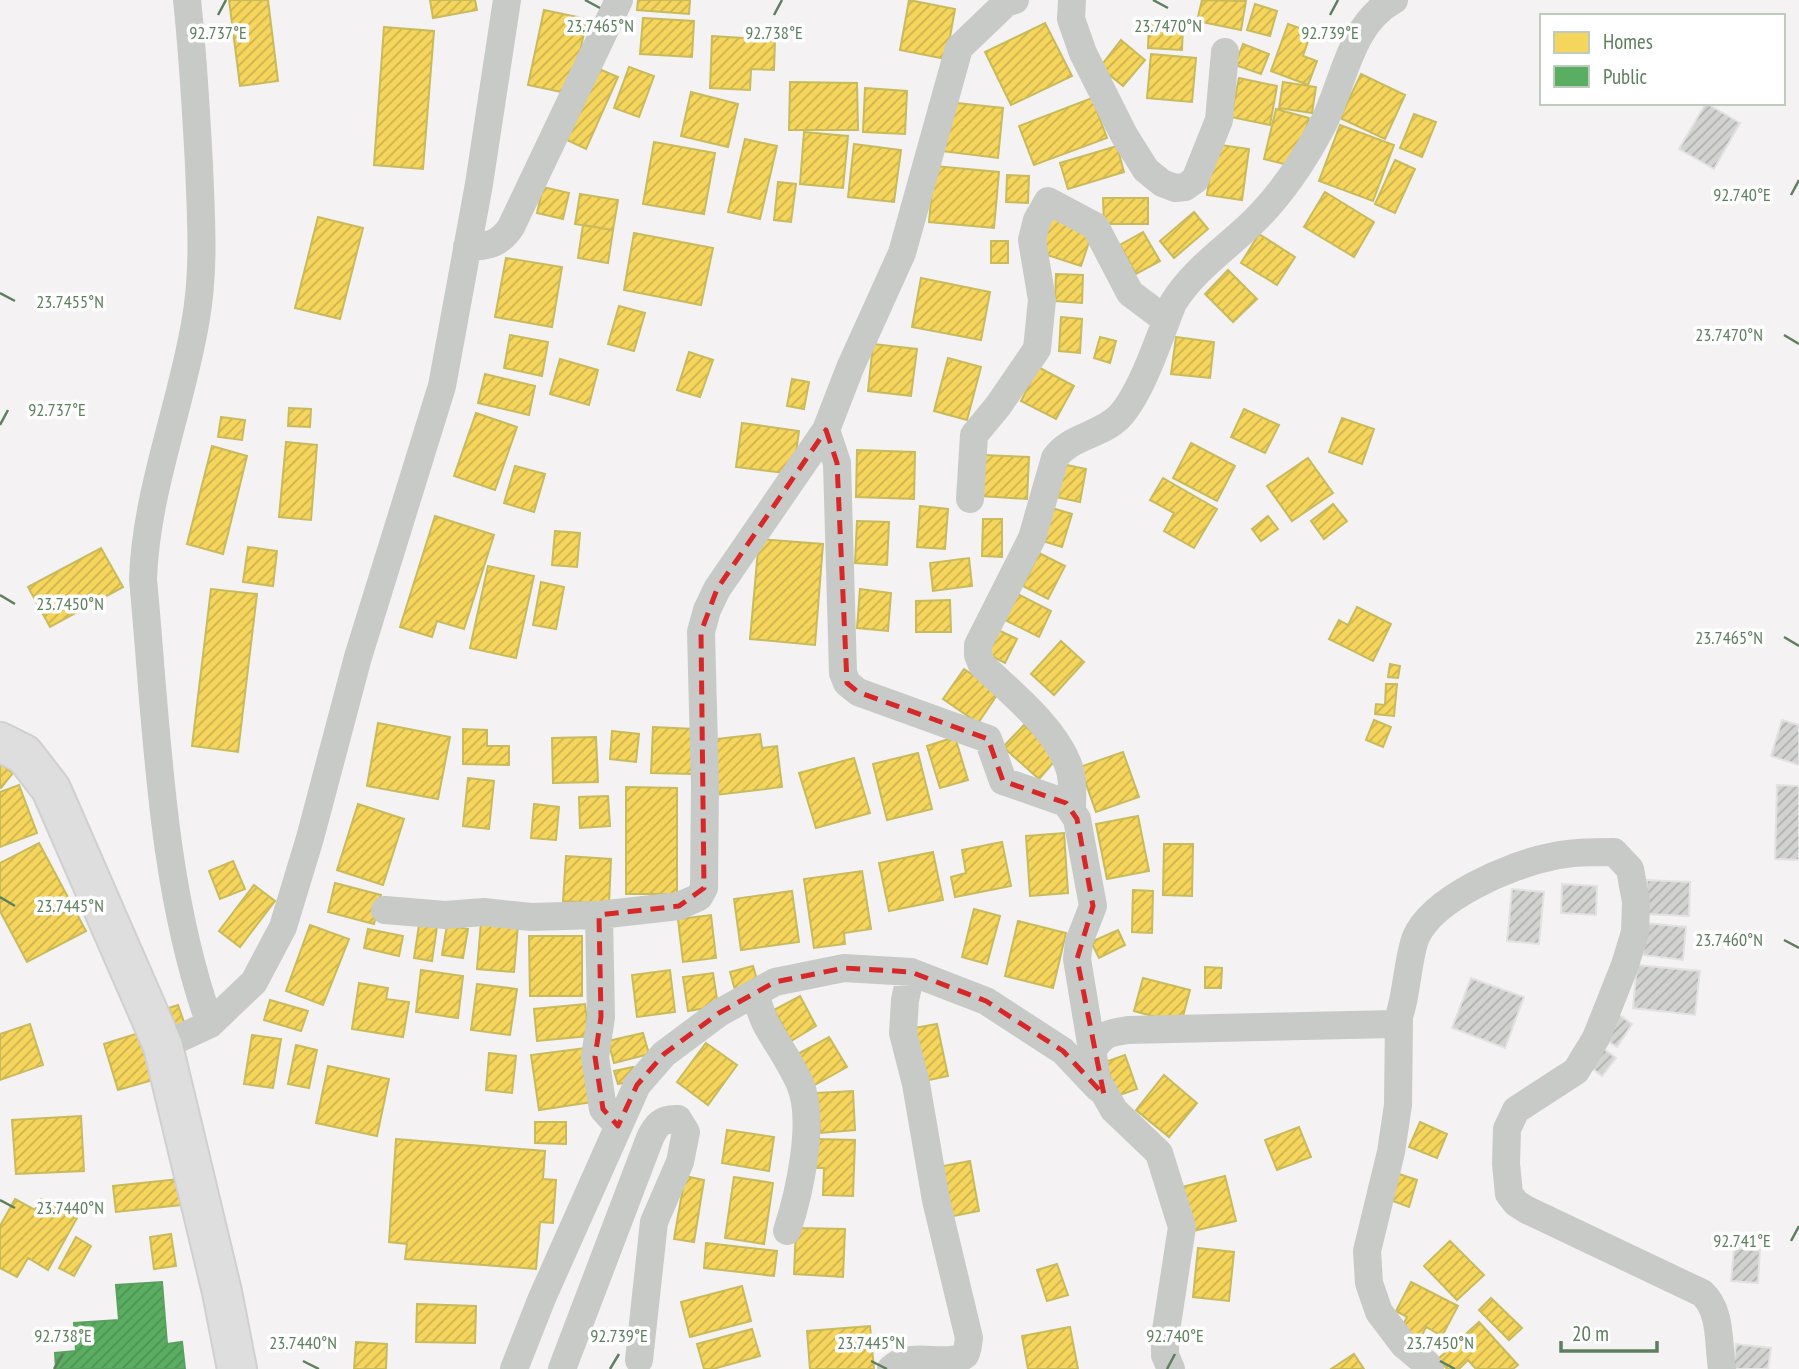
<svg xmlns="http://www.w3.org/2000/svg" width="1799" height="1369" viewBox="0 0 1799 1369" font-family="'PT Sans Narrow',sans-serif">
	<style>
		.homes { fill: url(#homes-hatch); stroke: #c8bb5c; stroke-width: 2 }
		.public { fill: url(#public-hatch); stroke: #5ba060; stroke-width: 2 }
		.building { fill: url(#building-hatch); stroke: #e3e2e2; stroke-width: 2 }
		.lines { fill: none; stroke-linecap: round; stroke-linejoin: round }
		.highway-casing { stroke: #cfd0cf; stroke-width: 42 }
		.street { stroke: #c8cac8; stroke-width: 28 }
		.highway { stroke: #dddedd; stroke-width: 38 }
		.marked { fill: none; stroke: #d62828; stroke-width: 5; stroke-dasharray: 14 9; stroke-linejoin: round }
		.ticks { fill: none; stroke: #5d7f5d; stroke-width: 2.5 }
		.ticks-label { font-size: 18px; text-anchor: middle; fill: #5d7f5d; stroke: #fff; stroke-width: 7; stroke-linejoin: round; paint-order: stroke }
	</style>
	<defs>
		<pattern id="homes-hatch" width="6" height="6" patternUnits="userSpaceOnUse" patternTransform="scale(1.75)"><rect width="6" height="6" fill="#f6d55c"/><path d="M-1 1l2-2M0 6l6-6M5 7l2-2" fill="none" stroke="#cab24f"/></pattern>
		<pattern id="public-hatch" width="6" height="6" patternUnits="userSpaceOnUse" patternTransform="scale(1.75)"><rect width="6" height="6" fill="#5aae61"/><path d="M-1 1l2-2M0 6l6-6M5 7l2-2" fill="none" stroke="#4e9353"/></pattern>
		<pattern id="building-hatch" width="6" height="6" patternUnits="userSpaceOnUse" patternTransform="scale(1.75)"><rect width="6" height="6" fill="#d2d3d1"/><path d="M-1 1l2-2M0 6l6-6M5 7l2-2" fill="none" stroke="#aeb0ad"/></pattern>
	</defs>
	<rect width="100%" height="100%" fill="#f4f2f3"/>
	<path class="homes" d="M229,0h39l10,81 -38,5z
		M430,0h45l2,10 -44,8z
		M638,0h52l-1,14 -52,-4z
		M909,0l46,9 -9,50 -46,-9z
		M1202,0l44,1 -5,29 -44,-9z
		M1255,4l22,7 -7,25 -23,-6z
		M544,10l43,9 -16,75 -43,-9z
		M643,18l51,3 -2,36 -52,-3z
		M1149,21l34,2 -1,27 -34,-2z
		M1045,23l27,53 -61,29 -26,-53z
		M1288,24l23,8 -8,24 14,5 -9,24 -37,-14z
		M384,27l50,4 -11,138 -49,-4z
		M712,36l63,4 -1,30 -23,-1 -1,21 -40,-2z
		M1121,40l24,20 -22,26 -23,-19z
		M1243,44l26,10 -8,20 -26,-9z
		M1151,54l45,4 -4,44 -45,-4z
		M629,67l25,9 -15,41 -25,-9z
		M599,69l19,8 -32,72 -19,-9z
		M1361,74l44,21 -20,44 -45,-21z
		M1239,78l38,8 -7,39 -39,-8z
		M790,82l67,1 1,47h-69z
		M1283,82l33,5 -4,26 -33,-5z
		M865,88l42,3 -2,43 -42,-2z
		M691,92l47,12 -10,43 -47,-11z
		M1092,98l15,40 -73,27 -15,-39z
		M947,102l56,6 -5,50 -57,-7z
		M1276,109l33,9 -13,49 -32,-8z
		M1414,114l22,8 -14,35 -22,-9z
		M1340,125l54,20 -21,56 -54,-20z
		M804,132l44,4 -5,52 -43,-4z
		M745,139l32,7 -17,73 -32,-7z
		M654,142l61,11 -11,61 -61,-10z
		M854,144l47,6 -7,52 -46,-5z
		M1214,144l35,5 -7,51 -35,-5z
		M1117,146l7,26 -56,17 -8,-26z
		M1395,160l20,9 -20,44 -20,-9z
		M934,166l65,6 -5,56 -65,-6z
		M1007,175l22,1 -1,27 -22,-1z
		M778,182l18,2 -5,38 -17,-2z
		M543,187l26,6 -6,26 -26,-6z
		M1325,192l49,30 -20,35 -50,-30z
		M580,194l38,6 -5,30 -38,-6z
		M1103,198h45v26h-44z
		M1194,212l14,17 -34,29 -14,-17z
		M1050,216l43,14 -12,36 -43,-14z
		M318,217l45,11 -23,91 -45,-11z
		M583,225l30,5 -5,33 -30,-5z
		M1143,232l17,29 -24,13 -16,-29z
		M634,233l79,15 -12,57 -77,-15z
		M1259,234l36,23 -18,28 -36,-22z
		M991,241h17v22h-17z
		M506,258l56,9 -10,60 -57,-10z
		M1228,270l29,29 -24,23 -28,-28z
		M1056,274l27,1 -1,28 -27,-2z
		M921,278l69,14 -9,48 -69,-13z
		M619,306l26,7 -11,38 -26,-7z
		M1061,317l21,2 -2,34 -21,-2z
		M510,335l38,7 -6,34 -38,-8z
		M1100,337l16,4 -6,22 -16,-5z
		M1176,337l38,5 -4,36 -39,-4z
		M873,344l44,5 -6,47 -43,-5z
		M689,352l24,8 -13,37 -23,-7z
		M948,358l33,9 -14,53 -33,-9z
		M560,359l38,11 -9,35 -39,-11z
		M1038,367l36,19 -18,33 -35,-18z
		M485,374l50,12 -6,29 -51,-12z
		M792,379l17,3 -5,27 -17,-3z
		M289,408l22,1 -1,18 -22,-1z
		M1244,409l35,16 -14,28 -34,-16z
		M476,413l41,14 -22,63 -41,-14z
		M221,417l24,3 -3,20 -24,-3z
		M1342,418l32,11 -12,35 -33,-12z
		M742,423l57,8 -6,43 -57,-7z
		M286,442l31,3 -6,75 -32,-3z
		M1191,443l44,23 -18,35 -44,-23z
		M212,446l35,10 -24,98 -36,-10z
		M857,450l58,2 -1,47 -58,-2z
		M983,455l46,2 -2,42 -46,-3z
		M1308,458l25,35 -41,28 -25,-35z
		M1062,464l24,5 -6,33 -24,-5z
		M515,466l30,8 -11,38 -30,-9z
		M1163,478l54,31 -23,39 -30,-17 10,-18 -24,-13z
		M1333,504l14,17 -23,18 -13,-18z
		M920,506l28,3 -3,40 -28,-2z
		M1052,508l20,6 -10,33 -19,-6z
		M435,516l59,19 -30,94 -27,-8 -5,16 -32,-10z
		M1268,516l10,13 -17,12 -9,-12z
		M983,519h19v38l-20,-1z
		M857,521l32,1 -2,43 -32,-2z
		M555,531l25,2 -3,34 -25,-2z
		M759,539l64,5 -8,101 -65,-6z
		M248,547l29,4 -4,35 -30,-4z
		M101,548l22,39 -73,40 -22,-40z
		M1039,553l26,13 -17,33 -25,-13z
		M969,558l3,28 -39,5 -3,-28z
		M488,566l46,10 -18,82 -46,-10z
		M541,582l23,5 -8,42 -23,-4z
		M211,589l46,5 -19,158 -46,-6z
		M860,589l31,4 -3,38 -31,-3z
		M1014,592l37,19 -12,26 -38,-19z
		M950,600l1,32h-35v-31z
		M1357,607l34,17 -18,37 -44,-22 10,-19 9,5z
		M996,629l21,10 -12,24 -21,-11z
		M1061,641l23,21 -30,33 -23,-21z
		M1390,664l10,2 -2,12 -10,-1z
		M964,669l35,23 -21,31 -35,-24z
		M1386,684h11l-3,32 -19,-2 1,-10 9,1z
		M1374,720l17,7 -8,20 -17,-7z
		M378,723l72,14 -12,62 -71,-13z
		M1024,725l35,31 -20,23 -36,-32z
		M653,727l41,2 -2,45 -41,-1z
		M463,729l24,1v16h22v19l-46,-1z
		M612,731l27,3 -3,28 -26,-3z
		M760,734l2,14 15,-2 5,41 -66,8 -7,-55z
		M596,737l2,45 -45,1 -1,-45z
		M955,737l13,43 -28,8 -13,-42z
		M1123,752l16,45 -43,15 -16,-45z
		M918,753l14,56 -45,11 -14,-56z
		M854,758l16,55 -54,15 -17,-55z
		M0,763l13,10 -12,15 -1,-1z
		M468,778l26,3 -5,48 -26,-3z
		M19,785l18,48 -37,14v-55z
		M626,787l51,1v106h-51z
		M608,796l2,30 -30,2 -1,-31z
		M358,804l46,15 -21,66 -46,-15z
		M534,804l25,3 -3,33 -25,-2z
		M1138,816l11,55 -42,8 -11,-55z
		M1064,833l4,60 -38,3 -4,-60z
		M1002,842l9,44 -56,11 -4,-20 15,-4 -4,-23z
		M39,843l47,88 -59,31 -27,-51v-48z
		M1164,844h29l-1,52 -29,-1z
		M933,852l10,48 -54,11 -10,-48z
		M566,856l45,3 -2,45 -46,-3z
		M233,861l12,28 -25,10 -11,-28z
		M862,871l9,58 -27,4 1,11 -31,4 -10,-69z
		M335,883l46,12 -7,29 -46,-12z
		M254,885l21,16 -35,46 -21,-16z
		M1133,890l20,1 -1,42 -20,-1z
		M792,891l7,51 -58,8 -7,-51z
		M974,909l26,7 -13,48 -25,-7z
		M711,915l5,43 -33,4 -5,-43z
		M1018,921l48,12 -13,55 -48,-12z
		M481,922l37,3 -4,47 -37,-3z
		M310,925l39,14 -26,66 -37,-14z
		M419,925l18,2 -5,34 -18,-3z
		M447,925l21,4 -5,29 -21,-3z
		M368,929l35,7 -4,20 -35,-8z
		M1118,930l7,15 -26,13 -8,-16z
		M529,936h53v60h-52z
		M753,966l5,17 -23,7 -5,-18z
		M1205,967l17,1 -1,20h-16z
		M421,970l42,6 -5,42 -42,-6z
		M670,970l5,42 -38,5 -5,-42z
		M713,973l5,33 -30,5 -5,-34z
		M1143,978l47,12 -9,34 -47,-13z
		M359,983l29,5 -2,11 23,3 -6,35 -51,-8z
		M477,984l40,5 -7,46 -39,-5z
		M800,996l16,30 -25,15 -17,-31z
		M270,1000l38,11 -7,20 -37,-11z
		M585,1004l4,32 -52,5 -3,-32z
		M178,1005l7,20 -9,3 -7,-20z
		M30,1024l13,41 -43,15v-46z
		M937,1024l11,52 -24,5 -10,-53z
		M142,1032l14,47 -38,11 -14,-46z
		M643,1033l6,21 -35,9 -6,-22z
		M252,1035l29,4 -8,49 -29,-4z
		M829,1037l18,30 -34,19 -17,-31z
		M706,1043l31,22 -29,40 -31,-23z
		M296,1045l21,5 -8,38 -21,-4z
		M585,1048l8,54 -54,8 -8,-55z
		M489,1053l27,3 -4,37 -26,-3z
		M1125,1055l12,34 -20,7 -12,-34z
		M328,1066l61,13 -12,57 -61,-13z
		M633,1067l3,13 -18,4 -4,-13z
		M1164,1075l33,28 -28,34 -33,-27z
		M853,1091l2,39 -35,3 -3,-40z
		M81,1116l3,55 -68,3 -4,-54z
		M535,1122h31v22l-31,-1z
		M1420,1122l27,12 -10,24 -28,-11z
		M1299,1127l12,30 -34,13 -12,-30z
		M727,1130l47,7 -5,34 -47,-8z
		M396,1139l149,12 -2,28 13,1 -3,43 -13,-1 -4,47 -131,-10 2,-15 -18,-2z
		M816,1139l39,1 -2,56 -30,-1 1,-27h-9z
		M970,1161l9,50 -31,6 -10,-50z
		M1399,1174l18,6 -8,27 -19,-7z
		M685,1176l19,4 -10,62 -20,-3z
		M1225,1176l11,45 -43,10 -11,-44z
		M734,1177l39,6 -9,61 -39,-6z
		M179,1179l2,26 -65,7 -3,-26z
		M15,1199l20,11 6,-11 36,19 -29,52 -20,-12 -11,19 -17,-9v-42z
		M796,1228l49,1 -2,48 -49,-3z
		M171,1234l5,32 -22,3 -4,-32z
		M76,1237l15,9 -17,30 -15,-8z
		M1450,1241l34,34 -27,25 -33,-34z
		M706,1243l71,8 -3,25 -70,-8z
		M1198,1248l36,4 -5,49 -36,-4z
		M1057,1264l11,31 -21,6 -10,-31z
		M1411,1282l47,24 -16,30 -16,-9 -6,12 -19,-10 6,-12 -11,-6z
		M742,1286l9,35 -61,16 -9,-35z
		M1491,1298l31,30 -13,12 -30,-30z
		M417,1304l59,2 -1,37 -59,-1z
		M1479,1322l39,43 -5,4h-37l-8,-9 -9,9h-12l-9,-10z
		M870,1326l4,43h-64l-3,-38z
		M1070,1327l8,42h-50l-6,-33z
		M752,1329l8,27 -47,13h-9l-7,-25z
		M356,1342l31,2 -1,25h-32z
		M1354,1354l10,15h-33z"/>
	<path class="public" d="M162,1282l5,62 15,-2 3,27h-129l-1,-16 21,-2 -2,-28 45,-3 -3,-35z"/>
	<path class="building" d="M1706,103l34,20 -26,46 -35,-20z
		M1782,720l17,5v40l-28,-9z
		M1777,785l22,1v74l-24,-1z
		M1647,880l43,2 -1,34 -44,-2z
		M1562,884l35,2 -1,29 -35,-2z
		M1512,889l32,3 -5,52 -32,-3z
		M1646,923l40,4 -3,33 -40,-5z
		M1637,965l63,6 -5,44 -62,-7z
		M1471,978l53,19 -19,51 -53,-20z
		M1618,1014l14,10 -15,23 -14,-9z
		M1603,1048l13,10 -14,18 -13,-10z
		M1734,1248l26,2 -2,33 -27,-2z
		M1736,1344l35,4 -3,21h-35z"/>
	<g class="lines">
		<g class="highway-casing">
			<path id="highway" d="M0,742l24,12 27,35 112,257 59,246 15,77"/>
		</g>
		<path class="street" d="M187,0c6,55 9,109 12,165 2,54 6,106 -4,159 -15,86 -49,168 -52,255 14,148 17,305 67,445
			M1015,0l-9,3 -47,45 -57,205 -52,115 -24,62 11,33 6,210 4,10 11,9 130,47 15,42 63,22 11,16 16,87 -14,36 -2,17 20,121 17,30 45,43 23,74 -17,110v18l6,14
			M1072,0l-1,19 12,34 41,82 22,35 16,13 13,5 10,-1 10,-7 24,-60 6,-68
			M467,247c20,0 33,-3 44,-20l108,-227
			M970,499l4,-64 24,-29 39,-57 5,-49 -10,-60 5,-20 11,-19 47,25 35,67 36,27
			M1072,810c0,-16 2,-33 -5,-48 -15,-37 -57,-70 -85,-97l-4,-10v-10l54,-107 23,-80c15,-22 45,-22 64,-41 23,-24 41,-82 54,-114 19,-31 49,-52 75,-76 30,-28 54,-63 73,-99 23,-42 27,-103 73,-128
			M385,910l60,5 39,-3 47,5 68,-2 80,-9 20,-9 5,-9 1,-102 -4,-154 6,-22 10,-21 109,-159
			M599,915l2,102 -6,40 8,52 15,17
			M755,993c3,10 6,21 11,31 11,20 25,39 34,60 16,37 -1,110 -13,147
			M1399,1018l-1,87 -7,47 -24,99 2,32 10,29 25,33 23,19 3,5
			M163,1046l47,-22 44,-42 29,-55 27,-89 48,-181 84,-271 37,-202 28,-184
			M1092,1051c11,-17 16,-18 36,-21l267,-6c11,-14 12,-66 21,-87 17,-39 94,-72 134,-80 21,-5 42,-5 64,-5l16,17 6,33 -1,30 -10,33 -29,73 -20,33 -60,39 -9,19 -1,35 3,30 7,9 11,7 175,83c20,18 16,51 20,76
			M514,1369l28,-71 95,-213 27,-31 55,-41 56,-31 69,-14 67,4 75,29 77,50 35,37
			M562,1369l88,-231c6,-13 12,-20 28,-19l8,13 -6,30 -26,60 -15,138
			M891,1369c20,-20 56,0 74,-14 3,-4 3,-12 4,-17l-33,-138 -20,-116 -13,-51 2,-33 6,-28"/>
		<use href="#highway" class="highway"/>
	</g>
	<path class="marked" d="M826,430l11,33 10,220 11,9 130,47 15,42 63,22 11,16 16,87 -16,53 27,136 -41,-44 -77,-50 -75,-29 -67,-4 -69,14 -56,31 -55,41 -27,31 -19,41 -15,-17 -8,-52 6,-40 -2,-102 80,-9 25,-18 -3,-256 16,-43z"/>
	<path class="ticks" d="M585,0l15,8M1153,0l15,8M218,15l8,-15M774,15l8,-15M1330,15l8,-15M1791,195l8,-15M0,293l15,8M1784,335l15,9M0,425l8,-15M0,595l15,9M1784,637l15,9M0,897l15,9M1784,940l15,8M0,1200l15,8M1791,1241l8,-15M303,1361l16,8M871,1361l16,8M1440,1361l15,8M54,1369l9,-15M610,1369l9,-15M1167,1369l8,-15"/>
	<g class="ticks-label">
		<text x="600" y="32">23.7465°N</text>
		<text x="1168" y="32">23.7470°N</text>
		<text x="218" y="39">92.737°E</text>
		<text x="774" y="39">92.738°E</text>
		<text x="1330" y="39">92.739°E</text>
		<text x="1742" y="201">92.740°E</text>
		<text x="70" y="308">23.7455°N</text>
		<text x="1729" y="341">23.7470°N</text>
		<text x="57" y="416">92.737°E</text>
		<text x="70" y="610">23.7450°N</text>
		<text x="1729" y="644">23.7465°N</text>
		<text x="70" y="912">23.7445°N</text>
		<text x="1729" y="946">23.7460°N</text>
		<text x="70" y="1214">23.7440°N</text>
		<text x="1742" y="1247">92.741°E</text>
		<text x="63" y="1342">92.738°E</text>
		<text x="619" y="1342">92.739°E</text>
		<text x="1175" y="1342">92.740°E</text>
		<text x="303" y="1349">23.7440°N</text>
		<text x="871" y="1349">23.7445°N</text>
		<text x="1440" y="1349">23.7450°N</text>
	</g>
	<rect x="1540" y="14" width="245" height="91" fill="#ffffff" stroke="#beccbe" stroke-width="2"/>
	<rect x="1554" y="32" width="35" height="21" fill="#f6d55c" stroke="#beccbe" stroke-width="2"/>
	<text x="1603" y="49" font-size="21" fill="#5d7f5d">Homes</text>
	<rect x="1554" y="66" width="35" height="21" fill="#5aae61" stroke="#beccbe" stroke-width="2"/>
	<text x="1603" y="84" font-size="21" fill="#5d7f5d">Public</text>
	<path d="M1561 1341v10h96v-10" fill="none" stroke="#5d7f5d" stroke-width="3.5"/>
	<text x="1572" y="1341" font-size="21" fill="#5d7f5d" stroke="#ffffff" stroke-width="5" paint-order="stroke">20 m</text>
</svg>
